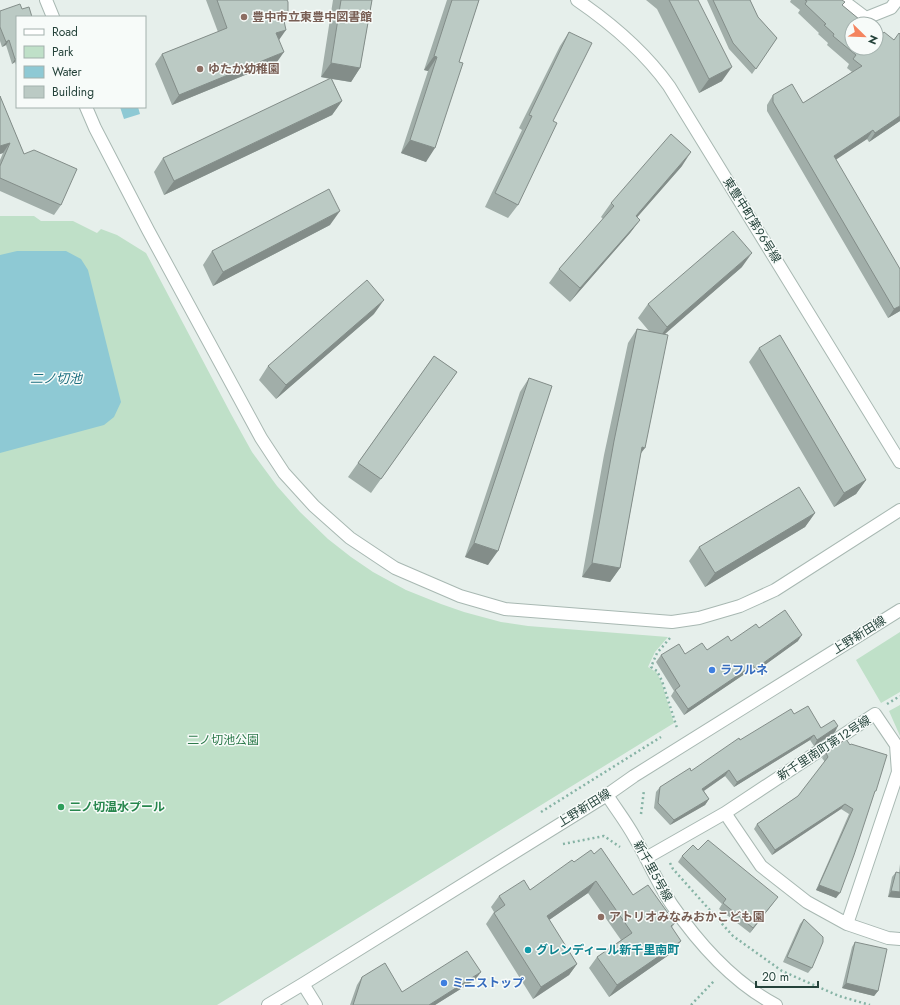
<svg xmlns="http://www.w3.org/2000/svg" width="900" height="1005" viewBox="0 0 900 1005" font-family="Jost,'Noto Sans JP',sans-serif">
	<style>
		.green { fill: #bfe0c8 }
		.water { fill: #8ec9d4 }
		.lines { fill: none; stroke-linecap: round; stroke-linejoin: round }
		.minor-casing { stroke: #a8b8b2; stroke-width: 14 }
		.tertiary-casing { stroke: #a8b8b2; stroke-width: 14 }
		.path { stroke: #86b3a5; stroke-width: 2.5; stroke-dasharray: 2 3; stroke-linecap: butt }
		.minor { stroke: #fff; stroke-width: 12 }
		.tertiary { stroke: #fff; stroke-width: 12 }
		.wall { fill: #a1aea9 }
		.shaded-wall { fill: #838d89 }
		.building { fill: #bbcac4; stroke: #838d89 }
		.education-dot { fill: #8d6e63; stroke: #f7fbf9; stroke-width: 1.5 }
		.shop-dot { fill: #3f7fe0; stroke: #f7fbf9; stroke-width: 1.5 }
		.leisure-dot { fill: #2e9e5b; stroke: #f7fbf9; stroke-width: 1.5 }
		.culture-dot { fill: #0f9aa8; stroke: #f7fbf9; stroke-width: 1.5 }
		.labels { text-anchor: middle; stroke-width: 3; stroke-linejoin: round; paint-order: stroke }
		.education-label { font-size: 12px; font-weight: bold; fill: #785e54; stroke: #f7fbf9; text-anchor: start }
		.street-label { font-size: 12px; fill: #24423a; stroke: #f7fbf9 }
		.shop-label { font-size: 12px; font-weight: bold; fill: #366cbe; stroke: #f7fbf9; text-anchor: start }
		.park-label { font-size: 12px; fill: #2d7a4b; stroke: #f7fbf9 }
		.leisure-label { font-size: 12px; font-weight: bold; fill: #27864d; stroke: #f7fbf9; text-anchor: start }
		.culture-label { font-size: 12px; font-weight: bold; fill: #0d838f; stroke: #f7fbf9; text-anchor: start }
		.water-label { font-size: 13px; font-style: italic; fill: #1c6f80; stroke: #f7fbf9 }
	</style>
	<rect width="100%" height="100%" fill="#e6efeb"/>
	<path class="green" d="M0,216h34l7,5h32l24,12 4,-4 16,6 29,18 85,161 21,38 25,34 23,26 28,27 23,18 22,15 33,18 35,14 23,8 37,10 27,4 140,11 -13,15 -7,15 8,5 5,9 13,42 -457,282h-217z
		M900,632v60l-19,11 -25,-43z
		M900,705v31l-11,-25z"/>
	<path class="water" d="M120,107h18l2,7 -16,5z
		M17,251h49l15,8 7,11 33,132 -7,15 -10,8 -104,28v-198z"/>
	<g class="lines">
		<g class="minor-casing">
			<path id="minor" d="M46,0l7,17
				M842,0l24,18 25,-10 6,-8
				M86,107l9,21 53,102 113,208 23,35 30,33 36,32 45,30 65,28 45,13 167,13 27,-4 41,-12 35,-16 125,-80
				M725,813l150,-99 21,31 2,27 -51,152
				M646,858l79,-45 36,53 46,36 40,22 41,14 12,1"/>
		</g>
		<g class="tertiary-casing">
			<path id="tertiary" d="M577,0c35,24 67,51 92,86l231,376
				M607,795c9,14 20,28 28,43 13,22 23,46 37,67 27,39 62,78 104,100
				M303,984l13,21
				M268,1005l35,-21 304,-189 27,-19 266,-166"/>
		</g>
		<path class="path" d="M670,638l-13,15 -6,14 6,4 5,10 15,47
			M887,704l13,-8
			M541,812l120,-75
			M641,814l3,-24
			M563,844l41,-8 16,11
			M670,863l3,6 60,67 49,35 57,25 31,9
			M691,1005l24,-25"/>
		<use href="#minor" class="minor"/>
		<use href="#tertiary" class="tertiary"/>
	</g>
	<path class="wall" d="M206,0h81l-3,21 -5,19 -2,22 -105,43 -17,-41 7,-10 56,-22z
		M333,0h39l-12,68 -9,14 -19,-3 10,22 -10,14 -168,80 -10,-23 9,-14 167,-79 -9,-2z
		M447,0h32l-53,162 -25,-9 27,-82 -4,-1z
		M646,0h52l24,81 -23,12 -42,-84z
		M707,0h43l8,17 19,21 -25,36 -23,-25z
		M791,0h51v5l38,32 14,3 6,-6v87l-31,21 -2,-3 -31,20 64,152 -12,7 -121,-207v-6l6,-10 30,8 49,-31 -5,-4 2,-4 -22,-19 1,-2 -10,-9 1,-1 -21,-20 2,-3 -10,-8z
		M0,11l17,6v51l-2,-6 -3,2 -6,-19 -4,2 -2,-6z
		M569,32l-16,89 -35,84 -10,13 -23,-11 37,-77 -3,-2 41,-82z
		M0,96l24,58 37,51 -7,10 -54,-24v-31l3,-7 -3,1z
		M682,166l-45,51 3,3 -10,13 -60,69 -21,-19 10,-14 44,-50 -2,-2 10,-14z
		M330,225l-117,61 -10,-21 9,-14z
		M742,267l-78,67 -23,119 -21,115 -10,14 -28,-5 22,-122 24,-112 9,-14 12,2 -11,-13 10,-14z
		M374,314l-98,85 -17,-19 9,-14z
		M759,348l107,132 -10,14 -22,13 -85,-145z
		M434,356l23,16 -86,121 -23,-16z
		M529,378l-41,187 -23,-8 55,-165z
		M815,513l-10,14 -100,60 -16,-26 10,-14z
		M759,628l39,13 -47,34 -2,-4 -65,44 -13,-19 3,-5 -18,-29 5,-7 24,-1 22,-4 24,-9z
		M794,714l27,14 14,4 -21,14 -4,-6 -76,47 -9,-11 -21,15 5,8 -4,6 -35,20 -16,-17 2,-16 4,-5 31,-16 49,-31z
		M826,753l47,43 -37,102 -20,-8 33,-76 -8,-5 -69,46 -18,-26 3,-5 41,-28 27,-34 -3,-4z
		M698,850l76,52 -24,31 -31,-24 3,-5 -44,-42 4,-6z
		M594,854l39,41 42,28 -3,4 1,25 -64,45 -20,-29 8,-11 24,-17 -33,-47 -39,27 28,44 -8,11 -36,24 -47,-75 8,-12 -3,-5 8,-11 31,-6 44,-28z
		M900,864v34l-12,-1 4,-20 4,-5 3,1z
		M804,919l8,49 -4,5 -25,-11 17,-38z
		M855,942l23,49 -4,5 -32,-8 10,-41z
		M362,977l40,15 73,-12 -40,25h-85l7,-20z"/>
	<path class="shaded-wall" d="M286,30l-7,10 -3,-7z
		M9,40l-3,5 -4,2 4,-5z
		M284,52l-7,10 -105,43 7,-10z
		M434,56l3,1 -9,14 -4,-1z
		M17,58v2l-2,2 -3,2 3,-5z
		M331,63l29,5 -9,14 -30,-5z
		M732,67l-10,14 -23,12 10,-14z
		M342,101l-10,14 -168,80 10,-14z
		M900,116v5l-31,21 6,-9z
		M873,130l-6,9 -39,26 6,-9z
		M410,140l25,8 -9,14 -25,-9z
		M10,143l-7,10 -3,1v-8z
		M691,152l-9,14 -56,64 10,-14z
		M340,211l-10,14 -117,61 10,-14z
		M640,220l-10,13 -60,69 10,-14z
		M752,253l-10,14 -85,74 10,-14z
		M384,300l-10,14 -98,85 10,-14z
		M900,306v5l-12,7 6,-9z
		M642,447l3,1 -10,13z
		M866,480l-10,14 -22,13 10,-14z
		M815,513l-10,14 -100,60 10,-14z
		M474,543l24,8 -10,14 -23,-8z
		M592,563l28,5 -10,14 -28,-5z
		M802,635l-4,6 -47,34 4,-6z
		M753,665l-4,6 -65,44 4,-6z
		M838,726l-3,6 -21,14 3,-6z
		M814,735l-4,5 -76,47 3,-5z
		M729,770l-4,6 -26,18 3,-5z
		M709,799l-4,6 -35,20 4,-5z
		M845,804l-4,5 -69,46 3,-5z
		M596,881l-8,12 -49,34 8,-11z
		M819,885l21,8 -4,5 -20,-8z
		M891,891l9,1v6l-12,-1z
		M778,897l-4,5 -24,31 3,-5z
		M681,941l-8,11 -64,45 8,-12z
		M577,964l-8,11 -36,24 8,-12z
		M481,972l-6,8 -40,25h-6z
		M846,983l32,8 -4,5 -32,-8z"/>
	<path class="building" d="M217,0h70l1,2v10l-4,9 2,9 -10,3 8,19 -105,43 -17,-41 65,-26z
		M341,0h31l-12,68 -29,-5z
		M452,0h27l-20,62 4,1 -28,85 -25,-8 27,-83 -3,-1z
		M669,0h29l34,67 -23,12z
		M713,0h37l8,17 19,21 -21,31 -23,-26z
		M805,0h37l3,2 -3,3 23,19h-13v24h24v-15l4,4 4,-5 10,8 5,-7 1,1v82l-25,17 -2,-3 -39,26 66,113v37l-6,3 -121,-207v-7l19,-11 11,19 59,-37 -9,-7 3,-4 -23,-19 1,-2 -10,-9 2,-1 -21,-20 2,-3z
		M20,4l2,5 7,-2 3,10h-15v41l-2,1 -6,-19 -3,2 -6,-15v-16z
		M569,32l23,11 -39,78 4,2 -39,82 -23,-12 37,-77 -3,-1z
		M331,78l11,23 -168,80 -11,-23z
		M0,96l24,58 10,-4 43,19 -16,36 -61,-27v-12l10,-23 -10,3z
		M671,134l20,18 -55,64 4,4 -60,68 -21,-19 55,-63 -3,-3z
		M329,189l11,22 -117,61 -11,-21z
		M733,231l19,22 -85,74 -19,-23z
		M367,280l17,20 -98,85 -18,-19z
		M637,329l31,6 -23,113 -3,-1 -22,121 -28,-5 22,-122z
		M780,335l86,145 -22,13 -85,-145z
		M434,356l23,16 -76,107 -23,-16z
		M529,378l23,8 -54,165 -24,-8z
		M799,487l16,26 -100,60 -16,-26z
		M785,610l17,25 -47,34 -2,-4 -65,44 -13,-19 5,-4 -19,-31 18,-11 6,10 17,-11 5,7 21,-14 3,5 25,-17 3,4z
		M808,706l13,22 13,-8 4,6 -21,14 -3,-5 -77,47 -8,-12 -27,19 7,10 -35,21 -16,-17 2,-16 30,-19 1,3 48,-33 1,2 51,-31 3,5z
		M846,739l4,6 1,-1 36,11 -11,36h-1l-21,64 -14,38 -21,-8 34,-76 -8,-5 -70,46 -18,-26 41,-28 30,-39 -2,-4z
		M708,840l70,57 -25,31 -30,-25 3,-4 -44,-43 11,-11 5,5z
		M601,848l32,47 15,-10 27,38 -4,3 10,15 -64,44 -20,-28 35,-24 -36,-52 -49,35 30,48 -36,23 -47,-74 11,-8 -6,-9 25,-16 6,10 42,-30 2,2 17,-12 3,4z
		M896,872l4,1v19l-9,-1z
		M804,919l19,18v5l-11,26 -25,-11z
		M855,942l32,7 -9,42 -32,-8z
		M467,951l14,21 -52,33h-76l9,-28 23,-14 17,29z"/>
	<g class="education-dot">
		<circle cx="244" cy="17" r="4"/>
		<circle cx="200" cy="69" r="4"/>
		<circle cx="601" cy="917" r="4"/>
	</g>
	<g class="shop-dot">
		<circle cx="712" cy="670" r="4"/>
		<circle cx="444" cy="983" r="4"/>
	</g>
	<circle class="leisure-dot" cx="61" cy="807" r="4"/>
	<circle class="culture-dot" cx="528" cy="950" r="4"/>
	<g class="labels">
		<g class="education-label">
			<text x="252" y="21">豊中市立東豊中図書館</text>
			<text x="208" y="73">ゆたか幼稚園</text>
			<text x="609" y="921">アトリオみなみおかこども園</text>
		</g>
		<g class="street-label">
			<text transform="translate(752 220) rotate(58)" y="4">東豊中町第96号線</text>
			<text transform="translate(859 635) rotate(-32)" y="4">上野新田線</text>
			<text transform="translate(824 748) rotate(-33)" y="4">新千里南町第12号線</text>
			<text transform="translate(584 808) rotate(-32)" y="4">上野新田線</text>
			<text transform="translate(653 871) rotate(61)" y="4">新千里5号線</text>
		</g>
		<g class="shop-label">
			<text x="720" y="674">ラフルネ</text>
			<text x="452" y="987">ミニストップ</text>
		</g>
		<g class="park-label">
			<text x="223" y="744">二ノ切池公園</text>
		</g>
		<g class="leisure-label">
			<text x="69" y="811">二ノ切温水プール</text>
		</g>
		<g class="culture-label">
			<text x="536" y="954">グレンディール新千里南町</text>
		</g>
		<g class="water-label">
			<text x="56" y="383">二ノ切池</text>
		</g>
	</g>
	<rect x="16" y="16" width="130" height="92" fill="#f7fbf9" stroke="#a3b1ad"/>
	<rect x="24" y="29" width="20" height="6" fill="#ffffff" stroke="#a3b1ad"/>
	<text x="52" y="36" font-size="12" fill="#24423a">Road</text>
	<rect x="24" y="46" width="20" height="12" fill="#bfe0c8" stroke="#a3b1ad"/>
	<text x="52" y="56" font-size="12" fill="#24423a">Park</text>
	<rect x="24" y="66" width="20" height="12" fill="#8ec9d4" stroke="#a3b1ad"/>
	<text x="52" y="76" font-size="12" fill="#24423a">Water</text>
	<rect x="24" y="86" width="20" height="12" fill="#bbcac4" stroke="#a3b1ad"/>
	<text x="52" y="96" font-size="12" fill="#24423a">Building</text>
	<g transform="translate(864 36) rotate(113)"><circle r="19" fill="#f7fbf9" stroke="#a3b1ad"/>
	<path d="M0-3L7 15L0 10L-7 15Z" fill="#f4845f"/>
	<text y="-6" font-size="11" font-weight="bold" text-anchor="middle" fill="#24423a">N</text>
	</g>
	<path d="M756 981v6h62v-6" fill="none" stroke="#24423a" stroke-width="2"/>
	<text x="762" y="981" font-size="12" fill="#24423a" stroke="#f7fbf9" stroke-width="3" paint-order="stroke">20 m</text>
</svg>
